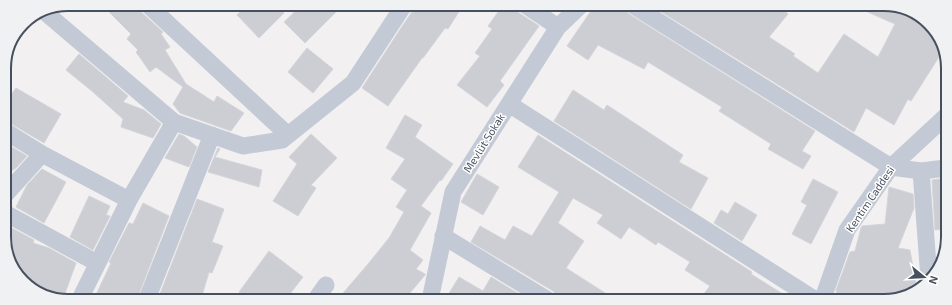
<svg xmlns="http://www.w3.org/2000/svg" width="952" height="305" viewBox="0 0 952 305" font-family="'Exo 2',sans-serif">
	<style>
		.building { fill: #ccced4; stroke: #d4d5db }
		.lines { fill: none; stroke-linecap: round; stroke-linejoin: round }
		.minor { stroke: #c3cad5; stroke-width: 17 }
		.labels { text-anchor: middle; stroke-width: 3; stroke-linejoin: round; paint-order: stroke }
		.street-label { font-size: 11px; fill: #47505e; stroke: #fff }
		.rim { fill: none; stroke: #47505e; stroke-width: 2 }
	</style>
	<rect width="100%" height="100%" fill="#f2f0f0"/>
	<path class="building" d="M101,4h36l3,7 23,21 -2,2 9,13 -5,3 21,34 28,18 3,-6 27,17 -13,18 -51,-18 -7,-9 10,-17 -27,-20 -6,5 -14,-20 2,-2 -11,-11 4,-5z
		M247,4l28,1 9,8 -25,25 -22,-23z
		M302,5h41l-38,38 -21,-21z
		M418,5h36l6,5 -12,19 -3,-1 -22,30h-1l-34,48 -26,-18 41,-63 9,-13 1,1z
		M503,5h12l1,5 3,3 20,13 -39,55 4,4 -17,22 -30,-22 23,-29 -5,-3 17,-24 -4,-3z
		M595,5h29l1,5 4,4 186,117 -13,20 9,5 -8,13 -35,-20 3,-5 -52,-33 3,-4 -74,-45 -4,7 -46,-24 -10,15 -21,-14z
		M652,6h127l9,8 -19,23 26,17 -2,2 25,17 26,-39 34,23 17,-33 -41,-18h47l31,20 12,23 -33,52 -3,-2 -14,26 -28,-17 -12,24z
		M307,48l26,21 -20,24 -25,-21z
		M79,54l49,42 -5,6 21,8 17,14 -8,14 -32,-11 2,-8 -30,-27 -27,-22z
		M16,88l45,26 -17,29 -34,-20 -6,-2v-14l2,-5z
		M573,90l31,20 3,-5 76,50 -4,7 29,16 -17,31 -137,-88z
		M405,115l17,10 -7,12 38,27 -12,17 -1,-1 -19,26 10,7 -21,37 13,10 -7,9 9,5v1l-21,25 -66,-1 30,-35 21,-26 15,-26 -8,-5 11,-17 -16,-11 14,-20 -19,-11z
		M179,134l5,2 13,11 -8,20 -24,-9z
		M311,134l26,24 -26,27 5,3 -18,28 -25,-15 24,-37 -8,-7z
		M538,135l214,137 -1,2 43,27 -95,-1 11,-14 -25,-16 5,-8 -32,-20 -2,3 -27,-18 -8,12 -24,-16 6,-8 -30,-17 -15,25 26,18 -18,27 50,32h-58l-1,-5 -4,-4 -82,-49 9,-16 25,14 8,-14 19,10 27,-44 -41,-25z
		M5,143l22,13 -11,12 -11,7z
		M218,148l2,1 -5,8 47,13 -3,17 -51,-15z
		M42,169l24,13 -22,41 -28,-16 11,-22z
		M477,174l22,13 -16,28 -22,-13z
		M946,178v51l-11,1 -3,-50z
		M813,179l25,13 -27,52 -19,-10 15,-29 -6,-3z
		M889,187l24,7 1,14 -16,40 12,2 7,40 -29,11h-50l-2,-11 14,-38 5,-1 6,-23 1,-2 23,-2z
		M89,196l21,10 -4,9 4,1 -17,34 -23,-13z
		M197,199l27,10 -12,33 11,4 -11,27 -3,-1 -8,27h-43z
		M735,202l22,13 -15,26 -28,-18 7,-13 7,4z
		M143,203l26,13 -32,83h-43l17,-36 -2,-1 20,-39 4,1z
		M6,225l28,15 -1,3 16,5 27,15 -13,36h-12l-29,-17 -17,-32z
		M269,251l34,26 -17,22h-37l-10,-7z
		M459,277l24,14 8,-14 38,23h-84z"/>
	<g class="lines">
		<path class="minor" d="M147,4l141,131
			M525,5l33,22
			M634,6l257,161 30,4 25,-3
			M46,13l128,109 69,24 39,-6 71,-57 51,-78
			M509,104l308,197
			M5,131l37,23
			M921,171l8,108
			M5,195l37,-41 87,46 45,-78
			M5,213l92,50
			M443,236l105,64
			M80,299l49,-99
			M147,299l65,-164
			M316,299l10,-14
			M430,300l23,-108 105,-165 23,-22
			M822,301l25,-71 44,-63 55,-51"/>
	</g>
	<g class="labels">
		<g class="street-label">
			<text transform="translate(484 143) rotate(-58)" y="4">Mevlüt Sokak</text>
			<text transform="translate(870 199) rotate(-56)" y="4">Kentim Caddesi</text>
		</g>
	</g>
	<path d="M0 0H952V305H0ZM68 11H884A57 57 0 0 1 941 68V237A57 57 0 0 1 884 294H68A57 57 0 0 1 11 237V68A57 57 0 0 1 68 11Z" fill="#f0f1f2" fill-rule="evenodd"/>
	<path class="rim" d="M68 11H884A57 57 0 0 1 941 68V237A57 57 0 0 1 884 294H68A57 57 0 0 1 11 237V68A57 57 0 0 1 68 11Z"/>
	<g transform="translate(924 277) rotate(108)" stroke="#ffffff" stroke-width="3" paint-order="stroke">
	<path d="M0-3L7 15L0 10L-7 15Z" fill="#47505e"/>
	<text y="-6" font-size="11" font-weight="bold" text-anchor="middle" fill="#47505e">N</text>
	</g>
</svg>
